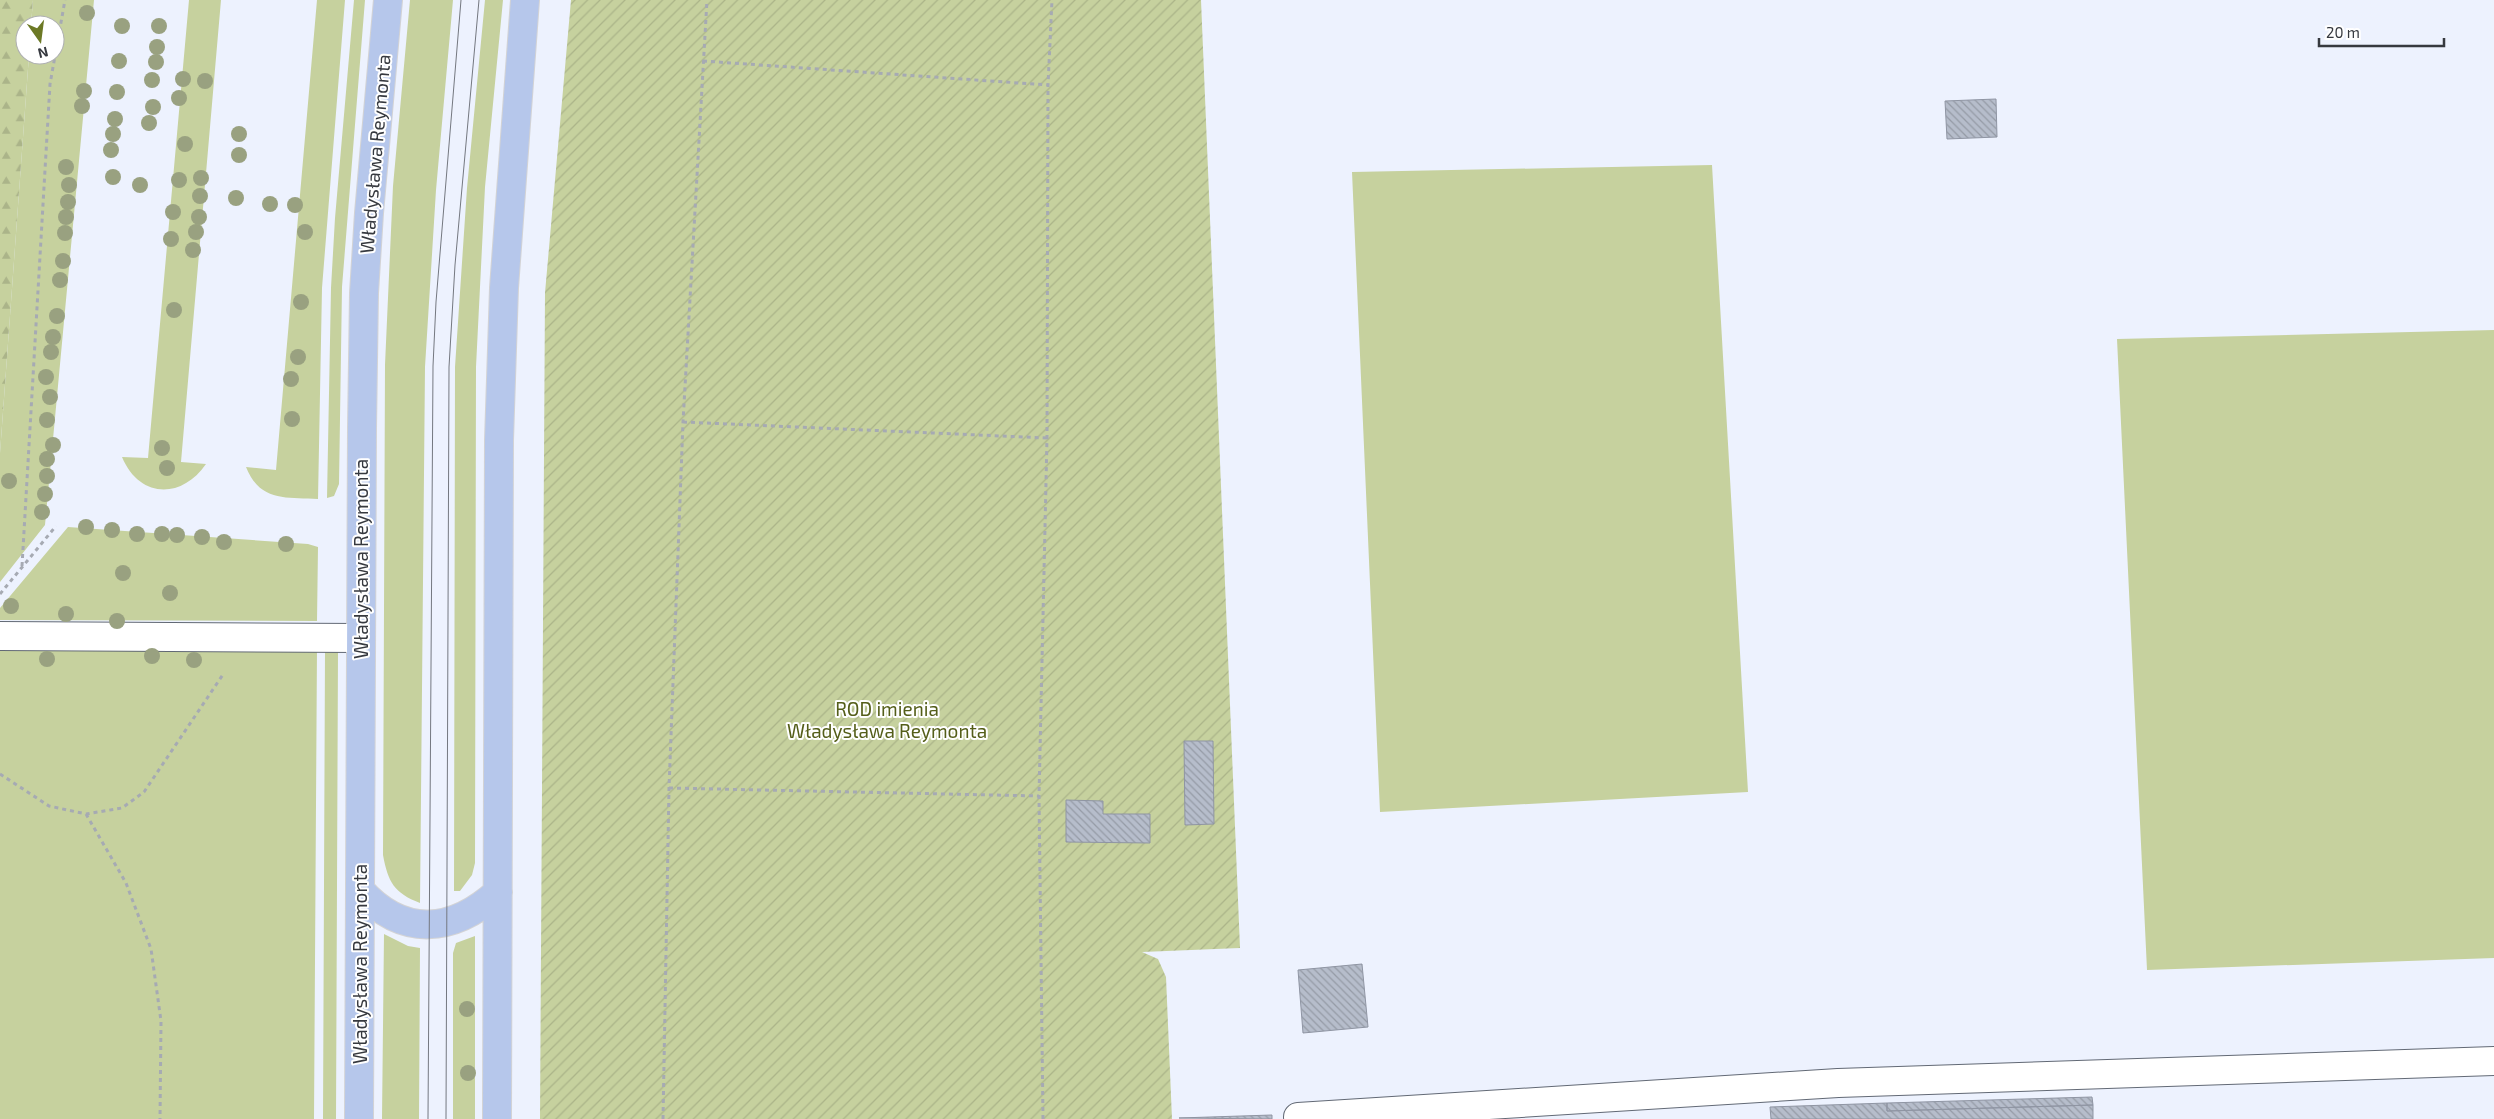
<svg xmlns="http://www.w3.org/2000/svg" width="2494" height="1119" viewBox="0 0 2494 1119" font-family="'Exo 2',sans-serif">
	<style>
		.grass { fill: #c6d19e }
		.forest { fill: url(#forest-firs) }
		.garden { fill: url(#garden-furrows) }
		.building { fill: url(#building-back-hatch); stroke: #8f95a3 }
		.lines { fill: none; stroke-linecap: round; stroke-linejoin: round }
		.minor-casing { stroke: #626975; stroke-width: 30 }
		.major-casing { stroke: #d3d3d5; stroke-width: 30 }
		.path { stroke: #a6aab3; stroke-width: 3; stroke-dasharray: 4 4; stroke-linecap: butt }
		.minor { stroke: #fff; stroke-width: 28 }
		.major { stroke: #b6c7eb; stroke-width: 28 }
		.tram { stroke: #747880; stroke-width: 1 }
		.tree { fill: #99a180 }
		.labels { text-anchor: middle; stroke-width: 4; stroke-linejoin: round; paint-order: stroke }
		.street-label { font-size: 19px; fill: #36393f; stroke: #fff }
		.park-label { font-size: 19px; fill: #545e19; stroke: #fff }
	</style>
	<defs>
		<pattern id="forest-firs" width="22" height="20" patternUnits="userSpaceOnUse" patternTransform="scale(1.25)"><rect width="22" height="20" fill="#c6d19e"/><path d="M5 1l3.5 6h-7zM16 11l3.5 6h-7z" fill="#abb489"/></pattern>
		<pattern id="garden-furrows" width="10" height="10" patternUnits="userSpaceOnUse" patternTransform="scale(1.25)"><rect width="10" height="10" fill="#c6d19e"/><path d="M-1 1l2-2M0 10L10 0M9 11l2-2" fill="none" stroke="#abb489"/></pattern>
		<pattern id="building-back-hatch" width="6" height="6" patternUnits="userSpaceOnUse" patternTransform="scale(1.25)"><rect width="6" height="6" fill="#b6bdcb"/><path d="M-1 5l2 2M0 0l6 6M5-1l2 2" fill="none" stroke="#959ba6"/></pattern>
	</defs>
	<rect width="100%" height="100%" fill="#edf2fe"/>
	<path class="grass" d="M33,0h61l-49,525 -45,57v-129l29,-398h26v-30h-24z
		M189,0h32l-40,462 25,2c-25,36 -67,34 -84,-7l26,1z
		M317,0h28l-23,288 -4,211c-32,-2 -58,3 -72,-32l30,3z
		M354,0h11l-23,287 -3,197 -5,12 -7,2 4,-210 4,-70z
		M410,0h43l-17,190 -11,177 -5,536c-26,-10 -32,-21 -37,-48l2,-490 8,-179z
		M485,0h18l-18,187 -9,180 -1,496 -3,12 -12,16h-6l1,-524 12,-179z
		M1712,165l36,627 -368,20 -28,-640z
		M2494,330v628l-347,12 -30,-631z
		M68,527l240,17 10,3 -1,74 -317,-1v-12z
		M0,645l317,2 -3,472h-314z
		M325,651h13l-2,468h-13z
		M384,934l24,12 12,2 -1,171h-37z
		M475,936v183h-22v-166l3,-10z"/>
	<path class="forest" d="M0,0h33l-2,25h-6v30h4l-29,398z"/>
	<path class="garden" d="M571,0h630l39,948 -98,4 16,7 8,18 6,142h-632l5,-826z"/>
	<path class="building" d="M1996,99l1,38 -50,2 -2,-38z
		M1184,741h29l1,83 -29,1z
		M1066,800l37,1v13h47v29l-84,-1z
		M1362,964l6,63 -65,6 -5,-63z
		M2092,1097l1,8 -206,6v-8z
		M1887,1103v8l206,-6v14h-322l-1,-12z
		M1272,1115v4l-93,-1z"/>
	<g class="lines">
		<g class="minor-casing">
			<path id="minor" d="M0,636l361,2
				M1298,1117l540,-34 656,-22"/>
		</g>
		<g class="major-casing">
			<path id="major" d="M360,890c43,48 93,43 138,2
				M359,1119l3,-691 2,-135 5,-80 19,-213
				M497,1119l2,-679 5,-152 21,-288"/>
		</g>
		<path class="path" d="M703,61l345,24
			M683,422l364,16
			M22,566l28,-482 15,-84
			M0,594l56,-68
			M0,774l49,32 37,8 36,-6 22,-16 80,-119
			M669,788l370,8
			M86,814l40,69 25,66 10,72 -1,98
			M663,1119l6,-331 14,-366 24,-422
			M1043,1119l-4,-323 8,-358 1,-353 4,-85"/>
		<use href="#minor" class="minor"/>
		<use href="#major" class="major"/>
		<path class="tram" d="M428,1119l5,-753 3,-64 25,-302
			M446,1119l3,-752 6,-102 24,-265"/>
	</g>
	<g class="tree">
		<circle cx="87" cy="13" r="8"/>
		<circle cx="122" cy="26" r="8"/>
		<circle cx="159" cy="26" r="8"/>
		<circle cx="157" cy="47" r="8"/>
		<circle cx="119" cy="61" r="8"/>
		<circle cx="156" cy="62" r="8"/>
		<circle cx="183" cy="79" r="8"/>
		<circle cx="152" cy="80" r="8"/>
		<circle cx="205" cy="81" r="8"/>
		<circle cx="84" cy="91" r="8"/>
		<circle cx="117" cy="92" r="8"/>
		<circle cx="179" cy="98" r="8"/>
		<circle cx="82" cy="106" r="8"/>
		<circle cx="153" cy="107" r="8"/>
		<circle cx="115" cy="119" r="8"/>
		<circle cx="149" cy="123" r="8"/>
		<circle cx="113" cy="134" r="8"/>
		<circle cx="239" cy="134" r="8"/>
		<circle cx="185" cy="144" r="8"/>
		<circle cx="111" cy="150" r="8"/>
		<circle cx="239" cy="155" r="8"/>
		<circle cx="66" cy="167" r="8"/>
		<circle cx="113" cy="177" r="8"/>
		<circle cx="201" cy="178" r="8"/>
		<circle cx="179" cy="180" r="8"/>
		<circle cx="69" cy="185" r="8"/>
		<circle cx="140" cy="185" r="8"/>
		<circle cx="200" cy="196" r="8"/>
		<circle cx="236" cy="198" r="8"/>
		<circle cx="68" cy="202" r="8"/>
		<circle cx="270" cy="204" r="8"/>
		<circle cx="295" cy="205" r="8"/>
		<circle cx="173" cy="212" r="8"/>
		<circle cx="66" cy="217" r="8"/>
		<circle cx="199" cy="217" r="8"/>
		<circle cx="196" cy="232" r="8"/>
		<circle cx="305" cy="232" r="8"/>
		<circle cx="65" cy="233" r="8"/>
		<circle cx="171" cy="239" r="8"/>
		<circle cx="193" cy="250" r="8"/>
		<circle cx="63" cy="261" r="8"/>
		<circle cx="60" cy="280" r="8"/>
		<circle cx="301" cy="302" r="8"/>
		<circle cx="174" cy="310" r="8"/>
		<circle cx="57" cy="316" r="8"/>
		<circle cx="53" cy="337" r="8"/>
		<circle cx="51" cy="352" r="8"/>
		<circle cx="298" cy="357" r="8"/>
		<circle cx="46" cy="377" r="8"/>
		<circle cx="291" cy="379" r="8"/>
		<circle cx="50" cy="397" r="8"/>
		<circle cx="292" cy="419" r="8"/>
		<circle cx="47" cy="420" r="8"/>
		<circle cx="53" cy="445" r="8"/>
		<circle cx="162" cy="448" r="8"/>
		<circle cx="47" cy="459" r="8"/>
		<circle cx="167" cy="468" r="8"/>
		<circle cx="47" cy="476" r="8"/>
		<circle cx="9" cy="481" r="8"/>
		<circle cx="45" cy="494" r="8"/>
		<circle cx="42" cy="512" r="8"/>
		<circle cx="86" cy="527" r="8"/>
		<circle cx="112" cy="530" r="8"/>
		<circle cx="137" cy="534" r="8"/>
		<circle cx="162" cy="534" r="8"/>
		<circle cx="177" cy="535" r="8"/>
		<circle cx="202" cy="537" r="8"/>
		<circle cx="224" cy="542" r="8"/>
		<circle cx="286" cy="544" r="8"/>
		<circle cx="123" cy="573" r="8"/>
		<circle cx="170" cy="593" r="8"/>
		<circle cx="11" cy="606" r="8"/>
		<circle cx="66" cy="614" r="8"/>
		<circle cx="117" cy="621" r="8"/>
		<circle cx="152" cy="656" r="8"/>
		<circle cx="47" cy="659" r="8"/>
		<circle cx="194" cy="660" r="8"/>
		<circle cx="467" cy="1009" r="8"/>
		<circle cx="468" cy="1073" r="8"/>
	</g>
	<g class="labels">
		<g class="street-label">
			<text transform="translate(375 154) rotate(-85)" y="7">Władysława Reymonta</text>
			<text transform="translate(361 559) rotate(-90)" y="7">Władysława Reymonta</text>
			<text transform="translate(360 964) rotate(-90)" y="7">Władysława Reymonta</text>
		</g>
		<g class="park-label">
			<text x="887" y="716">ROD imienia<tspan x="887" dy="22">Władysława Reymonta</tspan></text>
		</g>
	</g>
	<g transform="translate(40 40) rotate(166)"><circle r="24" fill="#ffffff" stroke="#afb0b2"/>
	<path d="M0-4L9 19L0 12L-9 19Z" fill="#6c7925"/>
	<text y="-8" font-size="14" font-weight="bold" text-anchor="middle" fill="#36393f">N</text>
	</g>
	<path d="M2319 38v8h125v-8" fill="none" stroke="#36393f" stroke-width="2.5"/>
	<text x="2326" y="38" font-size="15" fill="#36393f" stroke="#ffffff" stroke-width="4" paint-order="stroke">20 m</text>
</svg>
